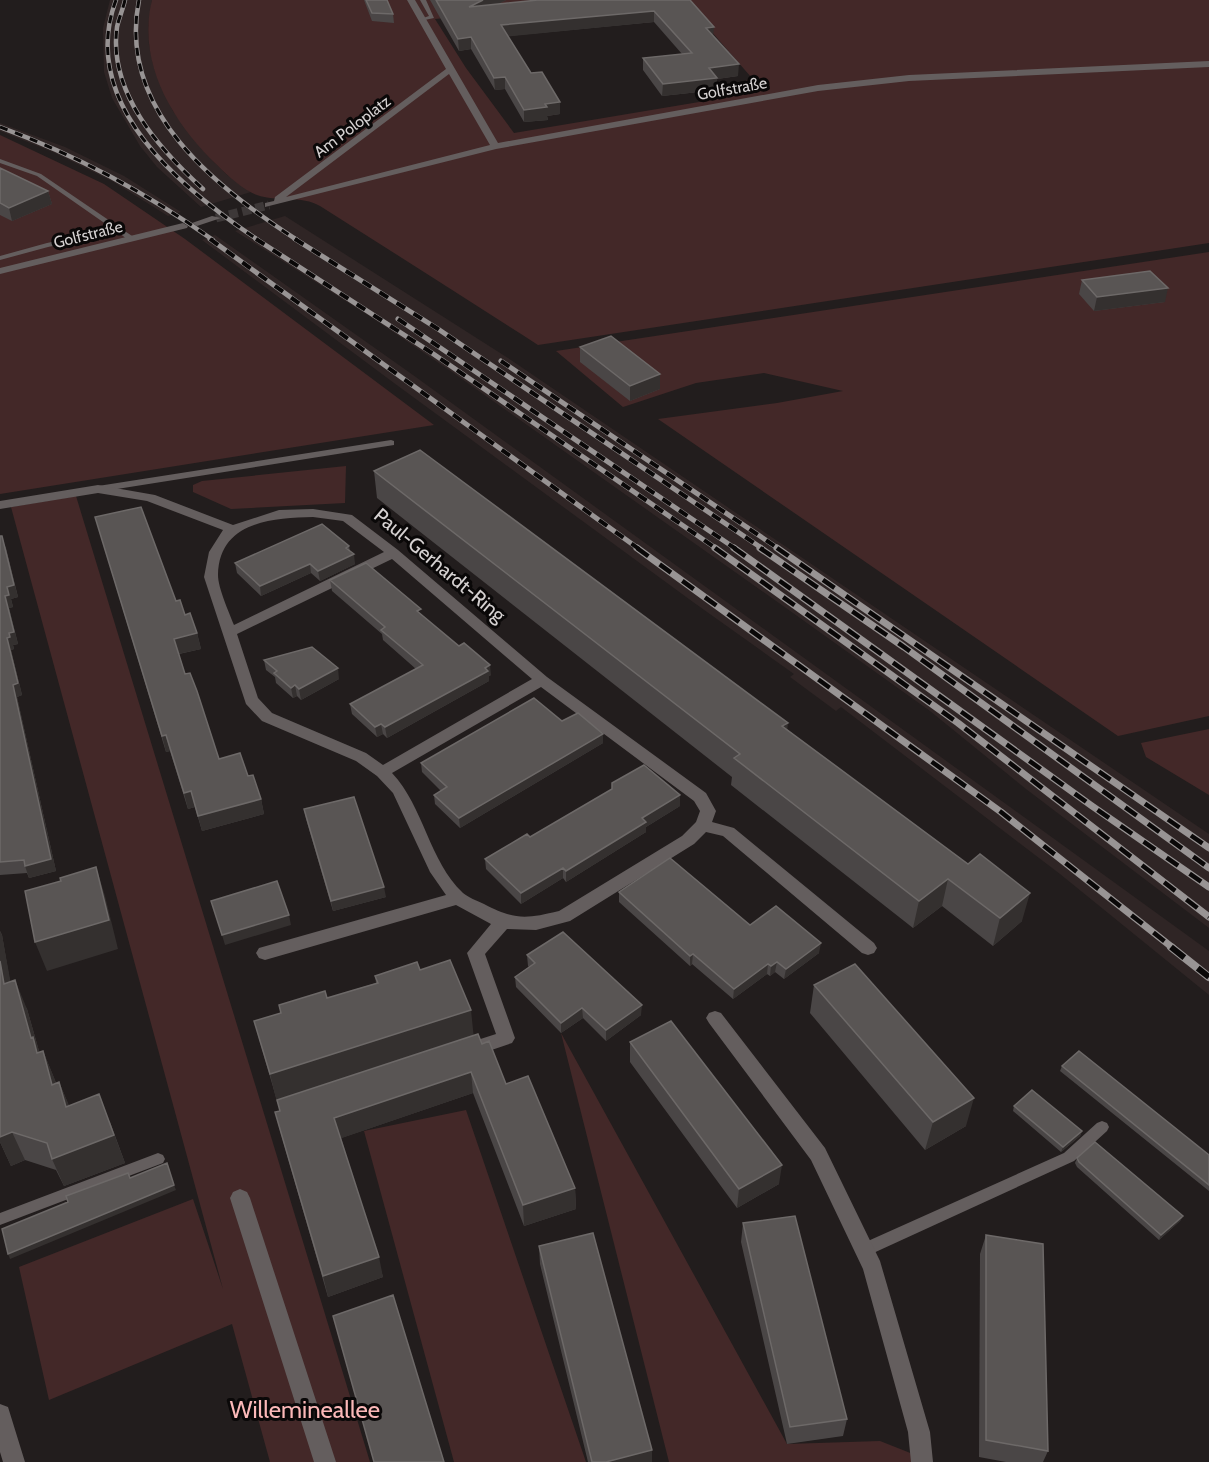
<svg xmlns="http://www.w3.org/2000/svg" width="1209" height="1462" viewBox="0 0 1209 1462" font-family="Cabin,sans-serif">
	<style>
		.built { fill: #2f2525 }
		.green { fill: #432828 }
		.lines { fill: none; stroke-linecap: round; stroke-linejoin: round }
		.minor-tunnel { stroke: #3d3838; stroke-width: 9; stroke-dasharray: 9 4.5; stroke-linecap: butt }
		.service { fill: #645e5e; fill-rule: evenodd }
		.minor { fill: #645e5e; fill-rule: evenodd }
		.rail-far3-casing { stroke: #989494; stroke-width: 4.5 }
		.rail-far2-casing { stroke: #989494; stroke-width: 5 }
		.rail-far1-casing { stroke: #989494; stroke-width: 7 }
		.rail-casing { stroke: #989494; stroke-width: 8 }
		.rail-far3 { stroke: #0a0808; stroke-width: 3; stroke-dasharray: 8; stroke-linecap: butt }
		.rail-far2 { stroke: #0a0808; stroke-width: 4; stroke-dasharray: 10; stroke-linecap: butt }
		.rail-far1 { stroke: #0a0808; stroke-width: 4.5; stroke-dasharray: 14; stroke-linecap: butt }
		.rail { stroke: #0a0808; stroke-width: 6; stroke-dasharray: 17; stroke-linecap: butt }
		.wall { fill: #4a4646 }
		.shaded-wall { fill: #34302f }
		.building { fill: #595554; stroke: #6d6968; stroke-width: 1.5 }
		.labels { text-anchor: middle; stroke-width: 6; stroke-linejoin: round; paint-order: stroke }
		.far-street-label { font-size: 16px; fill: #d5d1d1; stroke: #0a0808 }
		.street-label { font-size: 20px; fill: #d5d1d1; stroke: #0a0808 }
		.near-park-label { font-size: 24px; fill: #fbb8b8; stroke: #0a0808 }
	</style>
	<rect width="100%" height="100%" fill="#221d1d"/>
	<path class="built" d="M110,0h42l-4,26 1,19 5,23 19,43 35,45 19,19 24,17 -50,15 -44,-40 -17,-21 -28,-48 -8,-26 -1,-44z
		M0,123l65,24 59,29 57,36 -13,4 -56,-35 -59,-29 -53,-21z
		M285,216l223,142 701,476v94l-183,-139 -96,-78 -137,-98 -341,-241 -81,-55 -136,-86z
		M215,235l198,140 796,576v44l-149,-121 -219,-167 -5,4 -46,-34 4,-3 -101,-72 -299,-219 -192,-143z"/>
	<path class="green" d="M152,0h384l2,2 84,-2 -187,19 31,49 48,65 209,-35 28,-21 -67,-77h525v243l-671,102c-72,-46 -145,-93 -218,-139 -18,-11 -44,-4 -63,-11 -14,-5 -29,-19 -40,-30 -43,-41 -81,-102 -65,-165z
		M0,135l104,49 81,55 249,186 -434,69z
		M1209,252v464l-91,20 -460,-317 119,-16 66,-12 -79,-18 -68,10 -73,24 -67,-56z
		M346,466l-1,37 -114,6 -38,-17v-7l9,-4z
		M76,496l294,966h-100l-38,-138 -183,76 -30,-133 174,-68 30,90 -212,-782z
		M1209,729v66l-63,-38 -5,-14z
		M561,1033l226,411 93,-3 53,21h-264z
		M466,1110l120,352h-132l-90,-331z"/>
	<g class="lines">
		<path class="minor-tunnel" d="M216,218l53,-13"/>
		<path class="service" d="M420,0h6l8,18 -14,3v-2l9,-3z
			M0,159l41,15 94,64 -7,2 -10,-8 -70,15 -48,13v-4l47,-13 66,-14 -76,-53 -37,-13z
			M391,440l3,1v4l-296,47 -4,-3 4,-3z
			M1102,1121l5,2 2,4 -2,4 -33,30 -205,94 -5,1 -5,-1 -2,-5 2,-5 205,-92 33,-30z
			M158,1153l5,2 2,4 -2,4 -163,62v-12z"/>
		<path class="minor" d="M407,0h8l83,143 320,-58 91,-10 300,-14v6l-300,14 -91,10 -322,58 -231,58v-4l9,-2 1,-4 171,-128zM449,74l41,71 -204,52z
			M212,216l9,2 -24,8 -5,-3z
			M183,223l5,3 -1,2 -187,46v-6z
			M98,485l57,10 78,30 46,-15 34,-1 39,6 46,35 149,127 159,116 10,18 -4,11 22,6 140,115 3,5 -3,5 -6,2 -6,-2 -139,-117 -17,-4 -12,12 -124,77 -34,9 -29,-1 -22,25 30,84 -3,5 -41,14 -6,-3 -3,-5 3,-5 31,-10 -29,-81 24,-29 -35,-19 -191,55 -6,-2 -3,-5 3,-5 187,-53 -16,-23 -37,-79 -16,-17 -21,-15 -94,-40 -16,-17 -42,-127 5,-25 14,-22 -76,-29 -49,-8 -98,16v-8zM313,517l30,4 41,31 -150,73c-5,-13 -16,-37 -16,-50 1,-53 53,-57 95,-58zM392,559l140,120 -149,86 -17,-12 -94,-40 -14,-15 -21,-64zM541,687l153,114 6,10 -4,11 -14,14 -123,75c-33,8 -45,9 -75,-7 -7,-3 -16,-7 -21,-11 -34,-32 -39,-86 -71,-120z
			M715,1011l6,2 104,135 55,113 50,171 3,30h-22l-3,-30 -45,-163 -52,-109 -102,-137 -3,-5 3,-5z
			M240,1189l7,3 3,6 86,264h-22l-84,-264 3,-6z
			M0,1404l8,3 17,55h-22l-3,-10z"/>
		<g class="rail-far3-casing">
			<path id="rail-far3" d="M116,0c-39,104 66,189 142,240
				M125,0c-2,9 -6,18 -8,27 -9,65 42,122 86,162
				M139,0c-22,110 76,187 158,240
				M0,127c76,28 147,66 213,113"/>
		</g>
		<g class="rail-far2-casing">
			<path id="rail-far2" d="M210,239l429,310
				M256,239l176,114 285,196
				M295,239l143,90 325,220
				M398,319l338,230
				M501,361l278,188"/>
		</g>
		<g class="rail-far1-casing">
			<path id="rail-far1" d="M637,548l364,264 172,136
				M715,548l243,175 251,194
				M734,548l358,258 117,81
				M760,548l144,99 305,221
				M777,548l432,300"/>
		</g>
		<g class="rail-casing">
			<path id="rail" d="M1171,947l38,30"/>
		</g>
		<use href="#rail-far3" class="rail-far3"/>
		<use href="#rail-far2" class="rail-far2"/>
		<use href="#rail-far1" class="rail-far1"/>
		<use href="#rail" class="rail"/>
	</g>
	<path class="wall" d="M364,0h23l6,14 1,9 -22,-2z
		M430,0h76l-8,4 192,-4 48,76 -21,3v11l-55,6 -19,-26v-12l39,-4 -28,-32 -146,14 23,37 29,29v12l-13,2 1,4 -24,2 -19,-33 -10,1 -24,-41 -12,2z
		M0,168l48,23 4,13 -40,17 -12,-6z
		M1082,280l83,22 -71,9 -15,-17z
		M580,347l80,42 -30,12 -50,-39z
		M374,471l414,259 234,191 -29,25 -51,-40 -29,22 -182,-143 1,-8 -355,-279z
		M95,517l81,84 21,32 4,16 -22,5 6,20 34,85 29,17 13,23 3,15 -62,17 -7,-24 -7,2 -18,-58 -4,1z
		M0,536l6,12 12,49 -7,2 2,8 -4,1 9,36 -5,1 1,4 -3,1 11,45 -5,2 39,174 -27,7 -2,-5 -27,2z
		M349,546l1,5 5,13 -35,17 -9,-8 -50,23 -24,-23 -2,-10z
		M330,580l92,35 69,60 -2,1v5l-102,57 -4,-4 -6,3 -25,-23 -2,-10 66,-35 -33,-29 -1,-6 -50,-43z
		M264,660l75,19 -38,21 -4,-4 -4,2 -17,-15 -1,-6 -9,-7z
		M562,721l41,22 -143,85 -25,-24 -1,-9 7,-4 -19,-19 -1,-9z
		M680,806l-34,21v5l-80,50 -3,-4 -42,26 -35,-35 -1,-10 45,-22z
		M304,809l82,88 -53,14 -27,-92z
		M619,892l131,33 69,28 -35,26 -9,-7 -5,4 -3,-2 -34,25 -41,-35 -2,2 -71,-64z
		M0,931l2,4 8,47 17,27 12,42v2l4,-2 13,32 3,-1 10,24 41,16 15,41 -61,23 -8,-16 -31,-10 -14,6 -11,-24z
		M527,955l114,60 -35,26 -23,-23 -22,15 -45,-46 -1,-10 14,-10 -1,-1z
		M420,970l53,66 9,8 24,40 69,104 1,21 -52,17 -51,-133 -132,45 42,139 -55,20 -47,-163 -6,-22 5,-1 -18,-62 -8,-28 27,-8 -2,-8 48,-7 49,-15 -1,-7z
		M814,985l152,141 -41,24 -115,-137z
		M630,1042l149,142 -42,24 -107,-146z
		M1062,1066l147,89v36l-149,-120z
		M1014,1106l68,25 -2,5 -19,16 -48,-41z
		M1077,1158l106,58 -3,5 -21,19 -82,-73 -2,-4z
		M743,1223l104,196 -4,17 -56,8 -46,-202z
		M986,1235l62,216 -5,11h-37l-27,-5 1,-203z
		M539,1246l113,216h-64l-48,-198z"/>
	<path class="shaded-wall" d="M483,0h23l-37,19v-12z
		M654,11v11l-152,15 -1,-12z
		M714,27l-1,11 -7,-10z
		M471,37v12l-12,2 -1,-12z
		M739,64l-1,12 -21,3v11l-55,6 1,-12 46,-16z
		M505,77v12l-10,1 -1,-12z
		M560,102v12l-13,2 1,4 -24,2v-12l21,-6z
		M48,191l4,13 -40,17 -3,-13z
		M1168,288l-3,14 -71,9 3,-14z
		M660,374v15l-30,12v-15z
		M2,536l16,61 -7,2 2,8 -4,1 9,36 -5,1 1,4 -3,1 11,45 -5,2 39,174 -27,7 -4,-12 -12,-181 -6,-47 -2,-42 2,-9z
		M354,554l1,10 -35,17 -2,-10z
		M310,564l1,9 -50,23 -1,-10z
		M197,633l4,16 -23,5 -4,-15z
		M490,665l1,10 -2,1v5l-102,57 -2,-11z
		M338,668l1,11 -38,21 -2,-11z
		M295,685l2,11 -4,2 -2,-10z
		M788,723l-3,28 -3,-25z
		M381,724l2,10 -6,3 -2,-10z
		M603,734v9l-143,85 -1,-10z
		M166,735l4,16 -4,1 -4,-16z
		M191,791l4,16 -7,2 -4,-16z
		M680,795v11l-34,21v5l-80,50v-11l76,-53z
		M261,799l3,15 -62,17 -4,-15z
		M96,867l9,29 13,53 -71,22 -12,-29z
		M563,868v10l-42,26v-11z
		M948,879l-6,27 -29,22 6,-27z
		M384,887l2,10 -53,14 -2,-10z
		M1030,893l-8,28 -29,25 7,-28z
		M289,915l2,10 -66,20 -3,-10z
		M0,931l2,4 14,77 -12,-28 -4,-23z
		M821,943l-2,10 -35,26 2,-10z
		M693,954l-1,10 -2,2v-10z
		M777,962l-2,10 -5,4 1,-10z
		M768,964l-1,10 -34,25 1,-10z
		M15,980l12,29 12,42 6,15 4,16 -18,-44z
		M642,1005l-1,10 -35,26v-11z
		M582,1008l1,10 -22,15v-10z
		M471,1010l3,29 -197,64 -7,-29z
		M43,1051l12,29 9,33 -12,-28z
		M471,1072l2,21 -134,46 -5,-21z
		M59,1082l12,28 -5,-3z
		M99,1094l26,69 -61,23 -12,-27z
		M974,1098l-8,28 -41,24 8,-28z
		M1082,1131l-2,5 -19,16 2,-5z
		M12,1132l13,28 -14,6 -11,-24v-5z
		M782,1165l-3,19 -42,24 2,-19z
		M174,1185l2,5 -166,69 -2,-5z
		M575,1188l1,21 -52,17 -1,-21z
		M1183,1216l-3,5 -21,19 2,-5z
		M379,1257l4,20 -55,20 -5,-21z
		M652,1450v12h-46z"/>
	<path class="building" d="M366,0h21l6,14 -21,-1z
		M436,0h47l-14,7 69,-7h152l24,27 -8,1 33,36 -30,4 8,10 -54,6 -20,-26 49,-5 -38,-42 -153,14 30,48 11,-1 18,30 -15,2 2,3 -23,3 -19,-33 -11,1 -23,-41 -13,2z
		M0,168l48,23 -39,17 -9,-5z
		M1150,271l18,17 -71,9 -15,-17z
		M611,336l49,38 -30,12 -50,-39z
		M420,450l368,273 -6,3 186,138 12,-10 50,39 -30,25 -52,-39 -29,22 -185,-143 6,-4 -366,-283z
		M141,507l35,94 4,-1 5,15 5,-2 7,20 -23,6 11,35 5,-1 7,18 22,68 21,-6 8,23 5,-1 8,24 -63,17 -7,-25 -7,2 -18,-58 -4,1 -67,-219z
		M322,524l27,22 -3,2 8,6 -36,17 -8,-7 -50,22 -25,-23z
		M0,536h2l12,49 -7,2 2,8 -4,1 9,36 -5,1 1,4 -3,1 11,45 -5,2 38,174 -26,7 -1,-6 -24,2z
		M366,563l55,46 -4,2 42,35 5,-3 26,22 -5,3 3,3 -103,56 -4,-3 -6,3 -25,-23 73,-39 -42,-35 4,-3 -55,-47z
		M312,647l26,21 -39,21 -4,-4 -4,3 -17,-15 3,-2 -13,-11z
		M534,698l28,23 16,-8 25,21 -144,84 -25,-23 13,-8 -26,-24z
		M644,765l36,30 -38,23 4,4 -80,49 -3,-3 -42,25 -36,-34 42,-25 3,3 82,-48v-6z
		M354,797l30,90 -53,14 -27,-92z
		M670,858l80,67 26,-19 45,37 -35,26 -9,-7 -6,4 -3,-2 -34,25 -41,-35 -3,2 -71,-64z
		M96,867l13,53 -74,22 -10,-51 36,-10 -1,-3z
		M277,881l12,34 -67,20 -11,-34z
		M563,932l79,73 -36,25 -24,-22 -21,15 -46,-46 20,-14 -8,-8z
		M450,960l21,50 -201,64 -16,-53 27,-8 -2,-8 46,-14 2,7 27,-8 24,-7 -3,-7 42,-14 3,8z
		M0,961l4,23 11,-4 16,58 2,-1 4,16 6,-2 9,34 7,-3 7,25 33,-13 15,41 -62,24 -5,-16 -35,-11 -12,5z
		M855,964l119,134 -41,24 -119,-137z
		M671,1021l111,144 -43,24 -109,-147z
		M478,1034l4,10 7,-3 17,43 22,-8 47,112 -52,17 -52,-133 -137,46 45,139 -56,19 -48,-164 5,-1 -3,-11z
		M1079,1051l130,104v30l-147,-119z
		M1032,1090l50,41 -19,16 -49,-41z
		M1095,1142l88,74 -22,19 -82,-73 -2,-4z
		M167,1163l7,22 -166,69 -6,-25 66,-27 -2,-6 62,-23 2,5z
		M795,1216l52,203 -57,8 -47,-204z
		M593,1233l59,217 -46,12h-14l-53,-216z
		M986,1235l57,9 5,207 -62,-11z
		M393,1295l51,167h-70l-41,-146z"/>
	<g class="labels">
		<g class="far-street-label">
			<text transform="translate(732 88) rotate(-10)" y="6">Golfstraße</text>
			<text transform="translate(352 126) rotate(-37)" y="6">Am Poloplatz</text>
			<text transform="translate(88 234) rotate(-14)" y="6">Golfstraße</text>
		</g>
		<g class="street-label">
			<text transform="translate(440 565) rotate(40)" y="7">Paul-Gerhardt-Ring</text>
		</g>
		<g class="near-park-label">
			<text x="305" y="1418">Willemineallee</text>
		</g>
	</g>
</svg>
